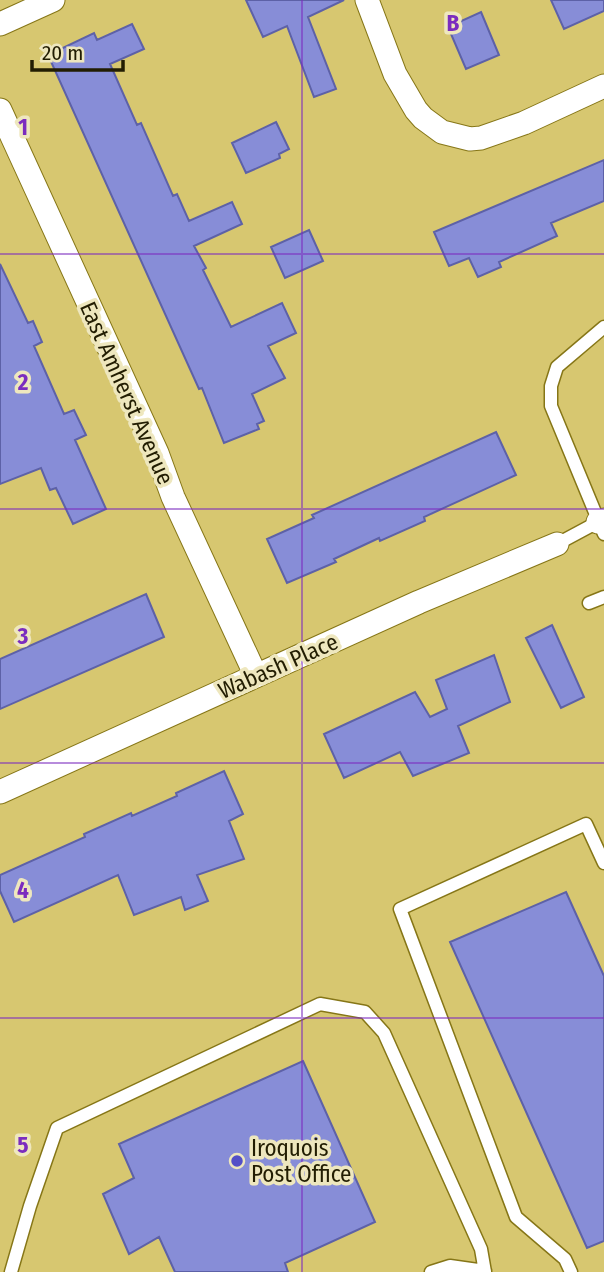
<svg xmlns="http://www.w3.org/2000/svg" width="604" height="1272" viewBox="0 0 604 1272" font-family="'Fira Sans Condensed',sans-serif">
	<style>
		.building { fill: #878dd7; stroke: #5d61a7; stroke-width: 2 }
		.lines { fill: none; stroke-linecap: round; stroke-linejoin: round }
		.service-casing { stroke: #867617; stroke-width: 15 }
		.minor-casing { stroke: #867617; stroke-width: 25 }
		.service { stroke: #fff; stroke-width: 12 }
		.minor { stroke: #fff; stroke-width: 23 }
		.grid { fill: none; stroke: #7b2cbf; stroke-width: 2; stroke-opacity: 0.55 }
		.poi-dot { fill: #5450c7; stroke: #eee7be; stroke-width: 2.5 }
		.labels { text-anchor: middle; stroke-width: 7; stroke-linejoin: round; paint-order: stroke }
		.street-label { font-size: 23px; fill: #221d02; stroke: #eee7be }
		.poi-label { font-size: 23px; fill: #221d02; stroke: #eee7be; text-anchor: start }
		.grid-label { font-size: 23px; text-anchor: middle; font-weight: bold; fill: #7b2cbf; stroke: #eee7be; stroke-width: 7; stroke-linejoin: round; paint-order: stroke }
	</style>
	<rect width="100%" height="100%" fill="#d7c770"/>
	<path class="building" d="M246,0h98l-36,17 28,72 -22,8 -27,-71 -24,11z
		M551,0h53v11l-40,18z
		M481,12l18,43 -33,14 -18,-42z
		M132,24l12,25 -34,15 27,61 4,-2 32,73 4,-2 12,27 43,-19 10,22 -48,22 12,22 -3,2 28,57 51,-24 14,30 -28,13 17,32 -33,16 12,27 -7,3 2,5 -35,14 -22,-55 -3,1 -151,-334 46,-22 3,7z
		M276,122l13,27 -10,5 1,4 -34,15 -14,-30z
		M604,160v41l-53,22 6,13 -58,26 2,5 -23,10 -9,-19 -20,8 -15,-34z
		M309,230l14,31 -38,17 -14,-31z
		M0,264l28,59 5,-2 9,21 -8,4 30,68 10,-4 12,25 -11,5 31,69 -33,15 -17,-36 -6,2 -9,-22 -41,16z
		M496,432l20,43 -92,42 1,4 -45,20 -1,-3 -45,21 2,3 -49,21 -20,-44 47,-21 -2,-3z
		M146,594l18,43 -164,72v-50z
		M552,625l32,72 -23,11 -35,-70z
		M494,655l16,47 -52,24 11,27 -56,23 -13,-24 -56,26 -20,-44 91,-42 15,25 17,-8 -11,-29z
		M224,771l19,43 -14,7 15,38 -47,16 11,26 -23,9 -4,-13 -47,18 -16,-40 -104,47 -14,-31v-16l85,-38 -1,-3 47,-21 1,3 45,-20 -1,-3z
		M566,892l38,84v265l-17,7 -137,-306z
		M303,1061l72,161 -90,41 3,9h-113l-16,-35 -30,17 -26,-60 31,-16 -15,-34z"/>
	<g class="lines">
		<g class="service-casing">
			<path id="service" d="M604,327l-47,40 -6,19v20l53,128
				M557,544l41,-22
				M589,603l15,-6
				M11,1272l19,-66 27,-78 263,-124 45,8 19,21 97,216 4,23
				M431,1272l19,-6 35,5
				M571,1272l-6,-13 -49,-42 -116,-308 186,-85 18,39"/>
		</g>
		<g class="minor-casing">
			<path id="minor" d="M367,0l28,74 21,36 7,8 19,14 28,7 11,-1 43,-15 80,-37
				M0,24l53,-24
				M0,110l157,343 16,44 83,179
				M598,522l6,-2
				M0,792l419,-190 138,-58"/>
		</g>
		<use href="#service" class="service"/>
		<use href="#minor" class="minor"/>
	</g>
	<path class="grid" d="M302,0v1272M0,254h604M0,509h604M0,763h604M0,1018h604"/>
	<circle class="poi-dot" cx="237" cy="1161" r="7"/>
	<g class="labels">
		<g class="street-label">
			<text transform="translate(127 393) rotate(66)" y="8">East Amherst Avenue</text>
			<text transform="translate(278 666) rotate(-24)" y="8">Wabash Place</text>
		</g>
		<g class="poi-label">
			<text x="251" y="1156">Iroquois<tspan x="251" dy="26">Post Office</tspan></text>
		</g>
	</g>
	<g class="grid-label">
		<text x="453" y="31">B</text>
		<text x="23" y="135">1</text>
		<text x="23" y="390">2</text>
		<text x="23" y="644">3</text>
		<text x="23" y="898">4</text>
		<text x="23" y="1153">5</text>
	</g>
	<path d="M32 60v10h91v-10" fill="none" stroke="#221d02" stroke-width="3.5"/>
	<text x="42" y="60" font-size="21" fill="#221d02" stroke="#eee7be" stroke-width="5" paint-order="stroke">20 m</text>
</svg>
